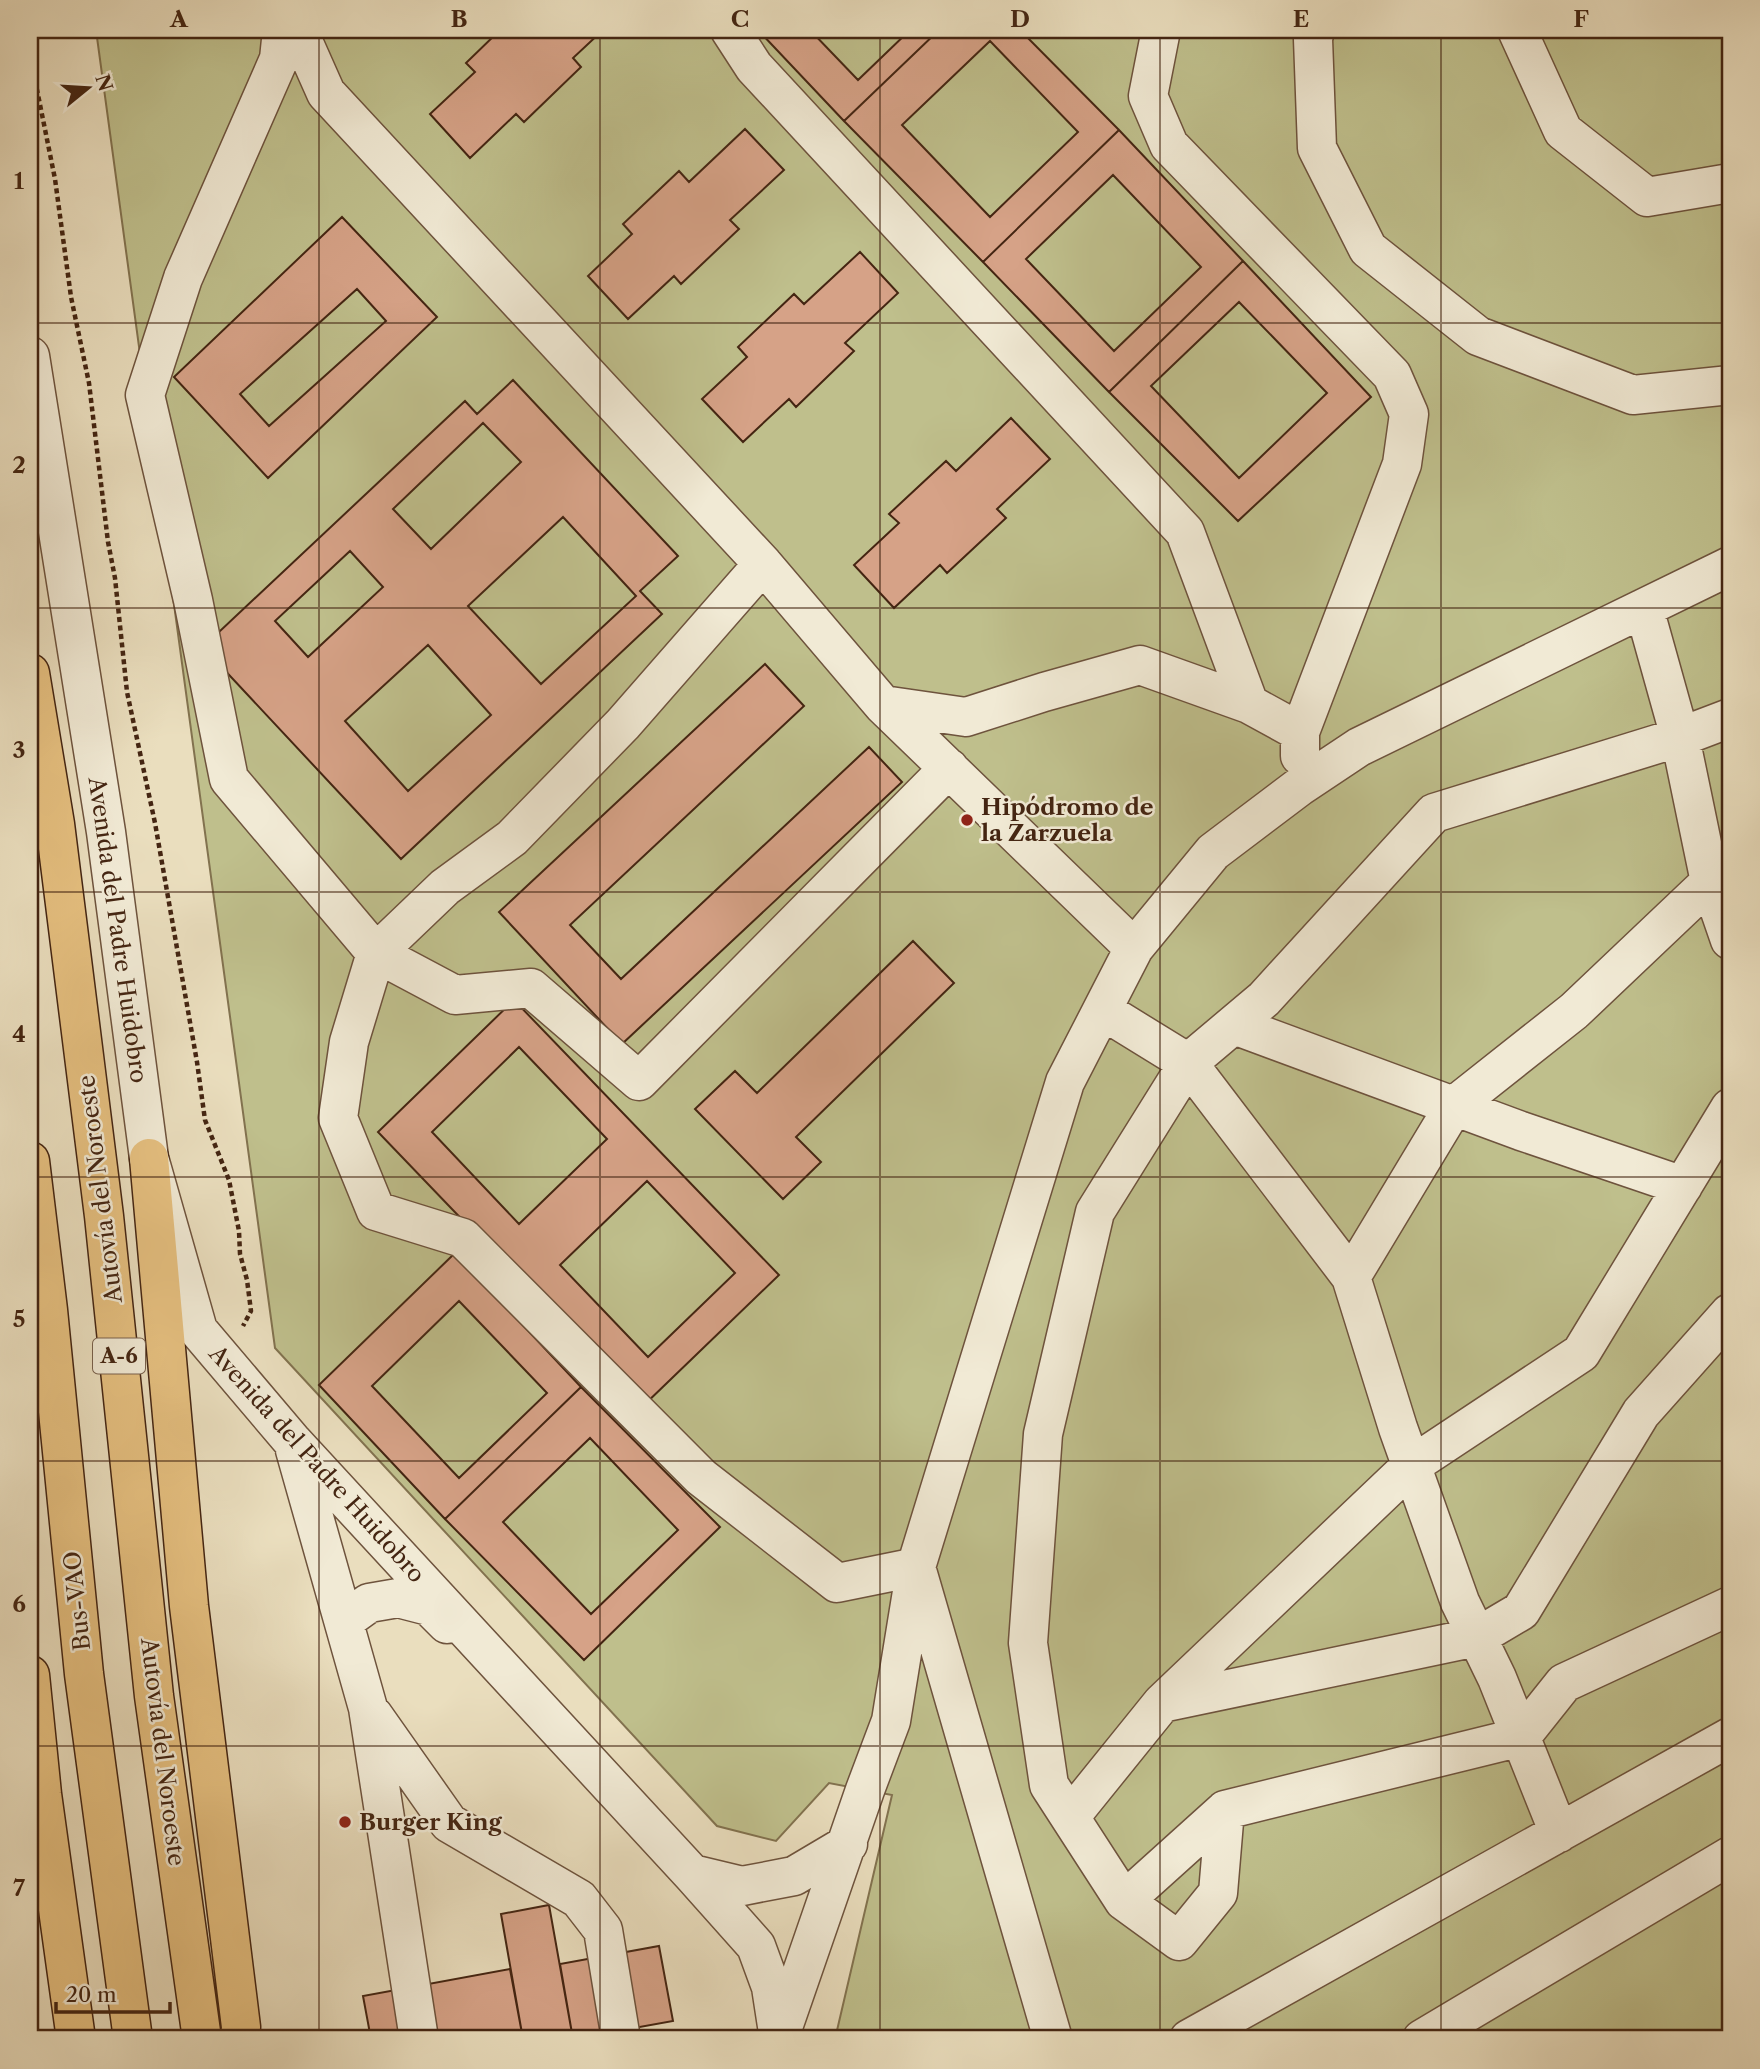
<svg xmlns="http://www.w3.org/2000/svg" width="1760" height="2069" viewBox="0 0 1760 2069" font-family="'Libre Caslon Text',serif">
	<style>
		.green { fill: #bfbf8c; stroke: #82724f; stroke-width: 2 }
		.building { fill: #d6a287; stroke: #442512; stroke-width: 2; fill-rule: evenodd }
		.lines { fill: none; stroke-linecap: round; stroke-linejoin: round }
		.minor-casing { stroke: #6e533d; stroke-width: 41 }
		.highway-casing { stroke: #442512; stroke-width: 41 }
		.path { stroke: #442512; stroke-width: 4.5; stroke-dasharray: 5 3.5; stroke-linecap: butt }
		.minor { stroke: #f1ead5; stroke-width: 38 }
		.highway { stroke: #e5bf7f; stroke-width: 38 }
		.grid { fill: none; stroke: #442512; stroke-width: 2; stroke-opacity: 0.55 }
		.poi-dot { fill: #8f2418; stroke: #f1ead5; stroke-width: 2.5 }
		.labels { text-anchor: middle; stroke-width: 5; stroke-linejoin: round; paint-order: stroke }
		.shield { fill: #f1ead5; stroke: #78604c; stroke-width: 2 }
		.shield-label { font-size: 21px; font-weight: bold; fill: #442512 }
		.poi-label { font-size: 23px; font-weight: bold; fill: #442512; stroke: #f1ead5; text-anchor: start }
		.street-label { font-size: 23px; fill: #442512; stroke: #f1ead5 }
		.neatline { fill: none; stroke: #442512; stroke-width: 2.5 }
		.grid-label { font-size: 23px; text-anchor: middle; font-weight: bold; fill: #442512 }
	</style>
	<rect width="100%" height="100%" fill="#eadebe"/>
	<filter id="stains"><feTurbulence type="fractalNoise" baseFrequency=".00286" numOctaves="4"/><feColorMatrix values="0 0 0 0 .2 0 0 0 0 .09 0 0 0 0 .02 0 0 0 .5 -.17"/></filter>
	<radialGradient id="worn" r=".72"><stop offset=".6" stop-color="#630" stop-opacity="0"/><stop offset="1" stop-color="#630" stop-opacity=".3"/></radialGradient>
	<path class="green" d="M96,30h1634v2009h-895l57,-244 -63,-12 -53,58 -59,-15 -442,-478z"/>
	<path class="building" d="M500,30h103l-30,28 8,9 -57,55 -8,-8 -46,44 -40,-44 45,-42 -9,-9z
		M758,30h52l48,50 52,-50h29l-95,91z
		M939,30h81l99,100 -136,132 -139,-141zM990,41l88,91 -88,85 -88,-92z
		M745,129l39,41 -54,50 9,9 -58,55 -7,-8 -46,43 -40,-43 44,-42 -9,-10 56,-53 10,11z
		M1119,130l124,131 -134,131 -126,-130zM1113,175l88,92 -87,84 -88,-92z
		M342,217l95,100 -169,161 -94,-101zM357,289l29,32 -117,105 -29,-32z
		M860,252l38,41 -53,50 9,8 -58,56 -7,-8 -46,43 -41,-43 45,-42 -9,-10 56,-53 10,10z
		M1243,261l128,136 -133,124 -129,-129zM1239,302l88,91 -88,85 -88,-92z
		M513,380l165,176 -38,35 22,23 -261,245 -198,-212 262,-246 12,13zM483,423l38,39 -90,87 -38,-40zM563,517l73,79 -95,88 -73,-78zM350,551l33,36 -75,70 -33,-36zM428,645l63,70 -83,76 -63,-70z
		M1011,418l39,41 -53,50 9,9 -59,55 -7,-8 -46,43 -40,-43 45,-42 -10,-9 57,-53 10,10z
		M765,664l39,42 -234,219 51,54 248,-232 33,35 -280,262 -123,-132z
		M913,941l41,42 -158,154 25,25 -38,37 -88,-90 40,-38 22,22z
		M514,1000l265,275 -137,132 -264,-275zM519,1047l88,92 -88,85 -87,-92zM647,1181l88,92 -87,84 -88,-92z
		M455,1253l126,134 -136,132 -126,-134zM459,1301l88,92 -88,85 -87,-92z
		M581,1387l139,140 -136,133 -139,-141zM590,1438l88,92 -87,84 -88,-92z
		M549,1905l24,134h-50l-22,-125z
		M659,1946l14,75 -100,18 -13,-75z
		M510,1969l13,70h-152l-8,-43z"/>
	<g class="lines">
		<g class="minor-casing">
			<path id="minor" d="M282,30l-3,29 -96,219 -38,117 48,205 36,179 147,174 79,42 76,-7 108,93 310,-313
				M298,30l28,63 437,471 120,141 83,12 78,-25 96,-27 109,39 51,28
				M730,30l24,37 431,465 64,172
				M1161,30l-13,66 21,49 223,230 17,39 -7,50 -102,268v24
				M1315,30l-2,9 4,109 51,101 110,87 155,59 97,-10
				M1517,30l46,101 84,66 83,-14
				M30,356l76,476 43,326 49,172 95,112 399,432 64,72 15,41 8,52
				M763,564l-140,160 -111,114 -67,49 -69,66 -27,89 -11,76 38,93 87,27 238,239 136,106 79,-16 137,472
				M1644,608l36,129 50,-19
				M883,705l251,243
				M1730,872l-20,10 20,58
				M1102,1010l86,53 163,214 47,151 62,174 37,76 62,155
				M1234,1025l287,106 162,55
				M1730,1108l-149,245 -169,112 -250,238 315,-66 44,-26 120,-198 89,-100
				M1351,1277l103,-171 120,-95 136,-129 -30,-145 -246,76 -170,186 -76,64 -93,149 -52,222 -15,209 21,142 75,116 55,40 39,-48 7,-83 296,-73 43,-54 166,-77
				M295,1450l73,258 51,331
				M344,1621l25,-18 29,-5 31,8 18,18
				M373,1715l76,108 130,76 24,31 18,109
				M1070,1817l92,-114
				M692,1874l50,12 52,-10 54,-32
				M1124,1901l101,-91
				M781,2033l84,-243 26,-69 25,-154 149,-485 69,-134 79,-96 86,-65 60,-40 371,-181
				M1189,2039l541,-302
				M1422,2039l308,-183"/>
		</g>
		<g class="highway-casing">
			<path id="highway" d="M30,673l25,151 49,392 50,480 48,343
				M149,1158l40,448 52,421 -1,12
				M30,1161l18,149 36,364 49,365
				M30,1675l12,119 34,245"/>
		</g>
		<path class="path" d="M30,55l25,124 16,118 18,86 19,159 7,36 12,114 28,131 42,239 8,58 24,60 10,51 1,23 7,26 4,31 -8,15"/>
		<use href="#minor" class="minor"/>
		<use href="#highway" class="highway"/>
	</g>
	<path class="grid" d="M319,30v2009M600,30v2009M880,30v2009M1160,30v2009M1441,30v2009M30,323h1700M30,608h1700M30,892h1700M30,1177h1700M30,1461h1700M30,1746h1700"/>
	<g class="poi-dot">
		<circle cx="967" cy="820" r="7"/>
		<circle cx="345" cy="1822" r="7"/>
	</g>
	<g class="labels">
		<rect class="shield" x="93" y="1338.5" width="52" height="35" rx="5"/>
		<g class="shield-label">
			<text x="119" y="1363">A-6</text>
		</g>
		<g class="poi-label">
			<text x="981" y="815">Hipódromo de<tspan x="981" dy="26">la Zarzuela</tspan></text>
			<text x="359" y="1830">Burger King</text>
		</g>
		<g class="street-label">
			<text transform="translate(118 930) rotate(82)" y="8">Avenida del Padre Huidobro</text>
			<text transform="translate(100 1189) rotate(-97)" y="8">Autovía del Noroeste</text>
			<text transform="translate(317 1464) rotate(48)" y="8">Avenida del Padre Huidobro</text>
			<text transform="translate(77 1601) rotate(-96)" y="8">Bus-VAO</text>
			<text transform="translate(163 1752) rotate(83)" y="8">Autovía del Noroeste</text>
		</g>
	</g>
	<rect width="1760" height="2069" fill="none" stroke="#eadebe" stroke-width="77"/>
	<g transform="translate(88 88) rotate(72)" stroke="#f1ead5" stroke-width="5" paint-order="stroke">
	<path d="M0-5L12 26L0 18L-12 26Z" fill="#442512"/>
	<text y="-10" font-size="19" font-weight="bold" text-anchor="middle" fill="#442512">N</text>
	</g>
	<path d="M56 2002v10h114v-10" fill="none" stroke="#442512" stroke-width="3.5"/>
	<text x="66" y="2002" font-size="21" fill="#442512" stroke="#f1ead5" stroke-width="5" paint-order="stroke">20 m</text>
	<rect x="38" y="38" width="1684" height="1992" class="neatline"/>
	<g class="grid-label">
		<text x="179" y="27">A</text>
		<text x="459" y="27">B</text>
		<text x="740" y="27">C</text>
		<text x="1020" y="27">D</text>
		<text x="1301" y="27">E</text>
		<text x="1581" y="27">F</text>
		<text x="19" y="189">1</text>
		<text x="19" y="473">2</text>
		<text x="19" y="758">3</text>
		<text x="19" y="1042">4</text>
		<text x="19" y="1327">5</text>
		<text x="19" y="1612">6</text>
		<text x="19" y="1896">7</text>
	</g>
	<rect width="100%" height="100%" filter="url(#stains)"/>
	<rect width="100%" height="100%" fill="url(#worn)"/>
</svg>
